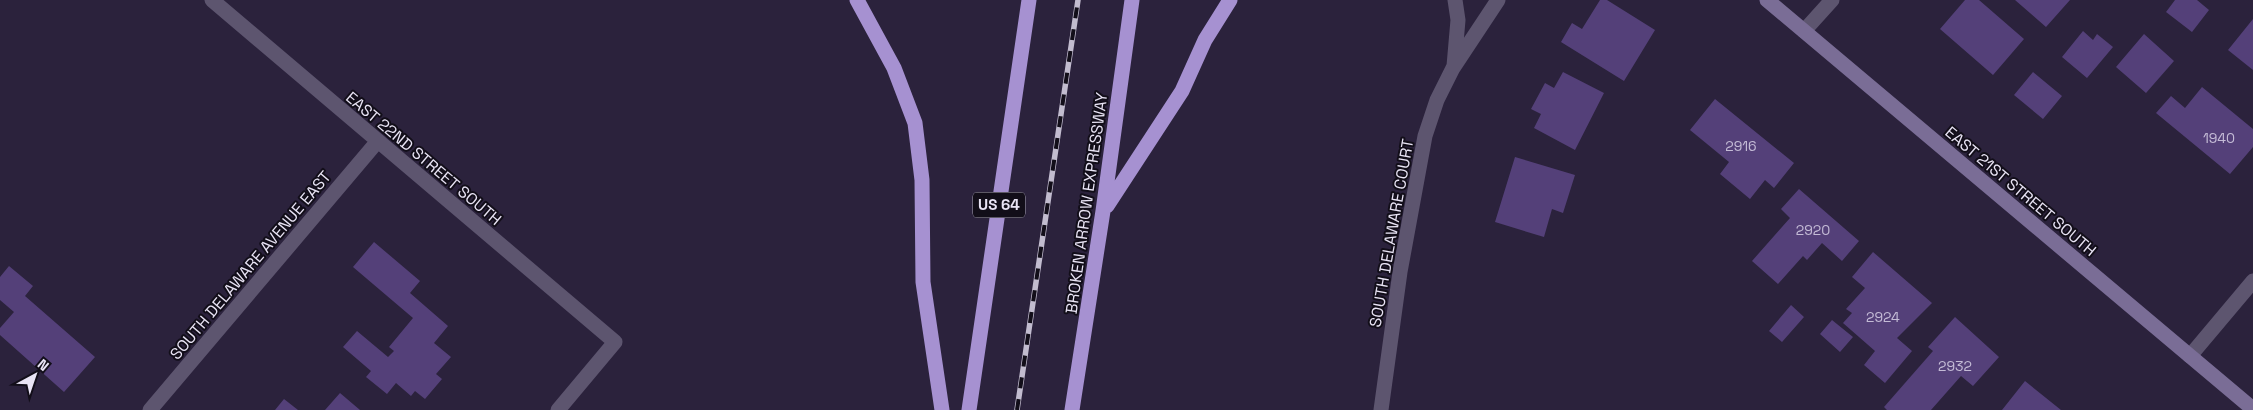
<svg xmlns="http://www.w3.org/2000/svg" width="2253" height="410" viewBox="0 0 2253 410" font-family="'Space Grotesk',sans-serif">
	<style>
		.building { fill: #544079 }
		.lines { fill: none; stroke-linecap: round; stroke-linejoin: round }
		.minor { stroke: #5d556f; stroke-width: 15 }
		.secondary { stroke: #7a6d96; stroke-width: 15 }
		.motorway { stroke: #a691d1; stroke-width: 15 }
		.rail-casing { stroke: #c2bccf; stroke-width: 5.5 }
		.rail { stroke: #120e19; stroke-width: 4; stroke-dasharray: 11; stroke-linecap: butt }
		.labels { text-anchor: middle; stroke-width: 4; stroke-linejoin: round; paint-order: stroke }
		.number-label { font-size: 14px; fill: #c4bbd6 }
		.shield { fill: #120e19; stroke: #a8a4b3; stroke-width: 1 }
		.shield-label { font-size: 15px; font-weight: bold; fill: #e9e4f5 }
		.street-label { font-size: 16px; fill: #e9e4f5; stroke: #120e19 }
	</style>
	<rect width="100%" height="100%" fill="#2b223c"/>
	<path class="building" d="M1600,0h7l48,30 -31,51 -63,-39 11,-19 10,6z
		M1965,0h14l45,39 -31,36 -53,-46z
		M2015,0h55l-24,27z
		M2175,0h22l12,10 -17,22 -26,-20z
		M2253,19v51l-25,-20z
		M2083,31l10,9 4,-6 16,13 -26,31 -25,-21z
		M2144,34l30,27 -28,32 -30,-26z
		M1563,72l41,21 -29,57 -41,-22 7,-14 -10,-5 14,-26 9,5z
		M2033,72l29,24 -19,23 -29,-24z
		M2202,87l51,42v18l-23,27 -74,-61 15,-17 14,12z
		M1715,99l79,64 -20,25 -9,-8 -15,19 -30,-25 9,-12 -39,-32z
		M1515,157l60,18 -12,38 -11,-4 -8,28 -49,-15z
		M1799,189l60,52 -17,20 -20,-18 -15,17 -4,-4 -25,28 -26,-23 38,-43 -9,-9z
		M374,242l46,39 -10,12 38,33 -14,17 17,14 -15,17 6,5 -17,20 -10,-8 -4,5 -15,-13 -9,11 -21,-17 5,-6 -28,-24 14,-16 31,26 6,-6 -5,-4 24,-29 -60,-51z
		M1873,252l59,51 -35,35 15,13 -27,32 -21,-18 11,-14 -32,-28 9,-10 -6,-4 19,-21 -13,-11z
		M9,266l24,20 -8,10 70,61 -31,35 -64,-57v-7l14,-16 -14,-12v-23z
		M1791,305l13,12 -22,25 -13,-11z
		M1955,317l44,40 -26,29 -12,-10 -30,34h-44l-3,-3 49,-56 -5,-4z
		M1832,320l21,17 -13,15 -20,-18z
		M2025,381l36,29h-59z
		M340,393l20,17h-35z
		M284,399l14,11h-23z"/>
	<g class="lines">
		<path class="minor" d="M212,0l403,342 -57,68
			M1804,31l28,-31
			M1454,66l4,-46 -3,-20
			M2190,356l63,-75
			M150,410l227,-268
			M1381,410l19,-138 25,-136 12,-36 16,-32 45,-68"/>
		<path class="secondary" d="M1767,0l486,409"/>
		<path class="motorway" d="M857,0l37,68 21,55 7,57 1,102 19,128
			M1107,206l75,-115 23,-51 25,-40
			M969,410l60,-410
			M1072,410l31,-199 29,-211"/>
		<g class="rail-casing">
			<path id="rail" d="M1017,410l61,-410"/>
		</g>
		<use href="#rail" class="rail"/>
	</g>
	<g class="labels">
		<g class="number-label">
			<text x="2219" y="143">1940</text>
			<text x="1741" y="151">2916</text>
			<text x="1813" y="235">2920</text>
			<text x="1883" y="322">2924</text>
			<text x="1955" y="371">2932</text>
		</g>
		<rect class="shield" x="973" y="192.5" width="52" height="25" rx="4"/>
		<g class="shield-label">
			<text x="999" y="210">US 64</text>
		</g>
		<g class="street-label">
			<text transform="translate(424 158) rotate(40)" y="6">EAST 22ND STREET SOUTH</text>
			<text transform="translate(2021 191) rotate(40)" y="6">EAST 21ST STREET SOUTH</text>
			<text transform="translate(1086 203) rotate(-82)" y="6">BROKEN ARROW EXPRESSWAY</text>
			<text transform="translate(1391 233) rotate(-80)" y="6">SOUTH DELAWARE COURT</text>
			<text transform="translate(250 265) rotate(-50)" y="6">SOUTH DELAWARE AVENUE EAST</text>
		</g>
	</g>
	<g transform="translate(35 375) rotate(40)" stroke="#120e19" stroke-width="4" paint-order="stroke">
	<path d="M0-4L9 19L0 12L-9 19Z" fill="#e9e4f5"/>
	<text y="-8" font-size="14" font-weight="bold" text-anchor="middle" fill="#e9e4f5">N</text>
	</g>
</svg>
